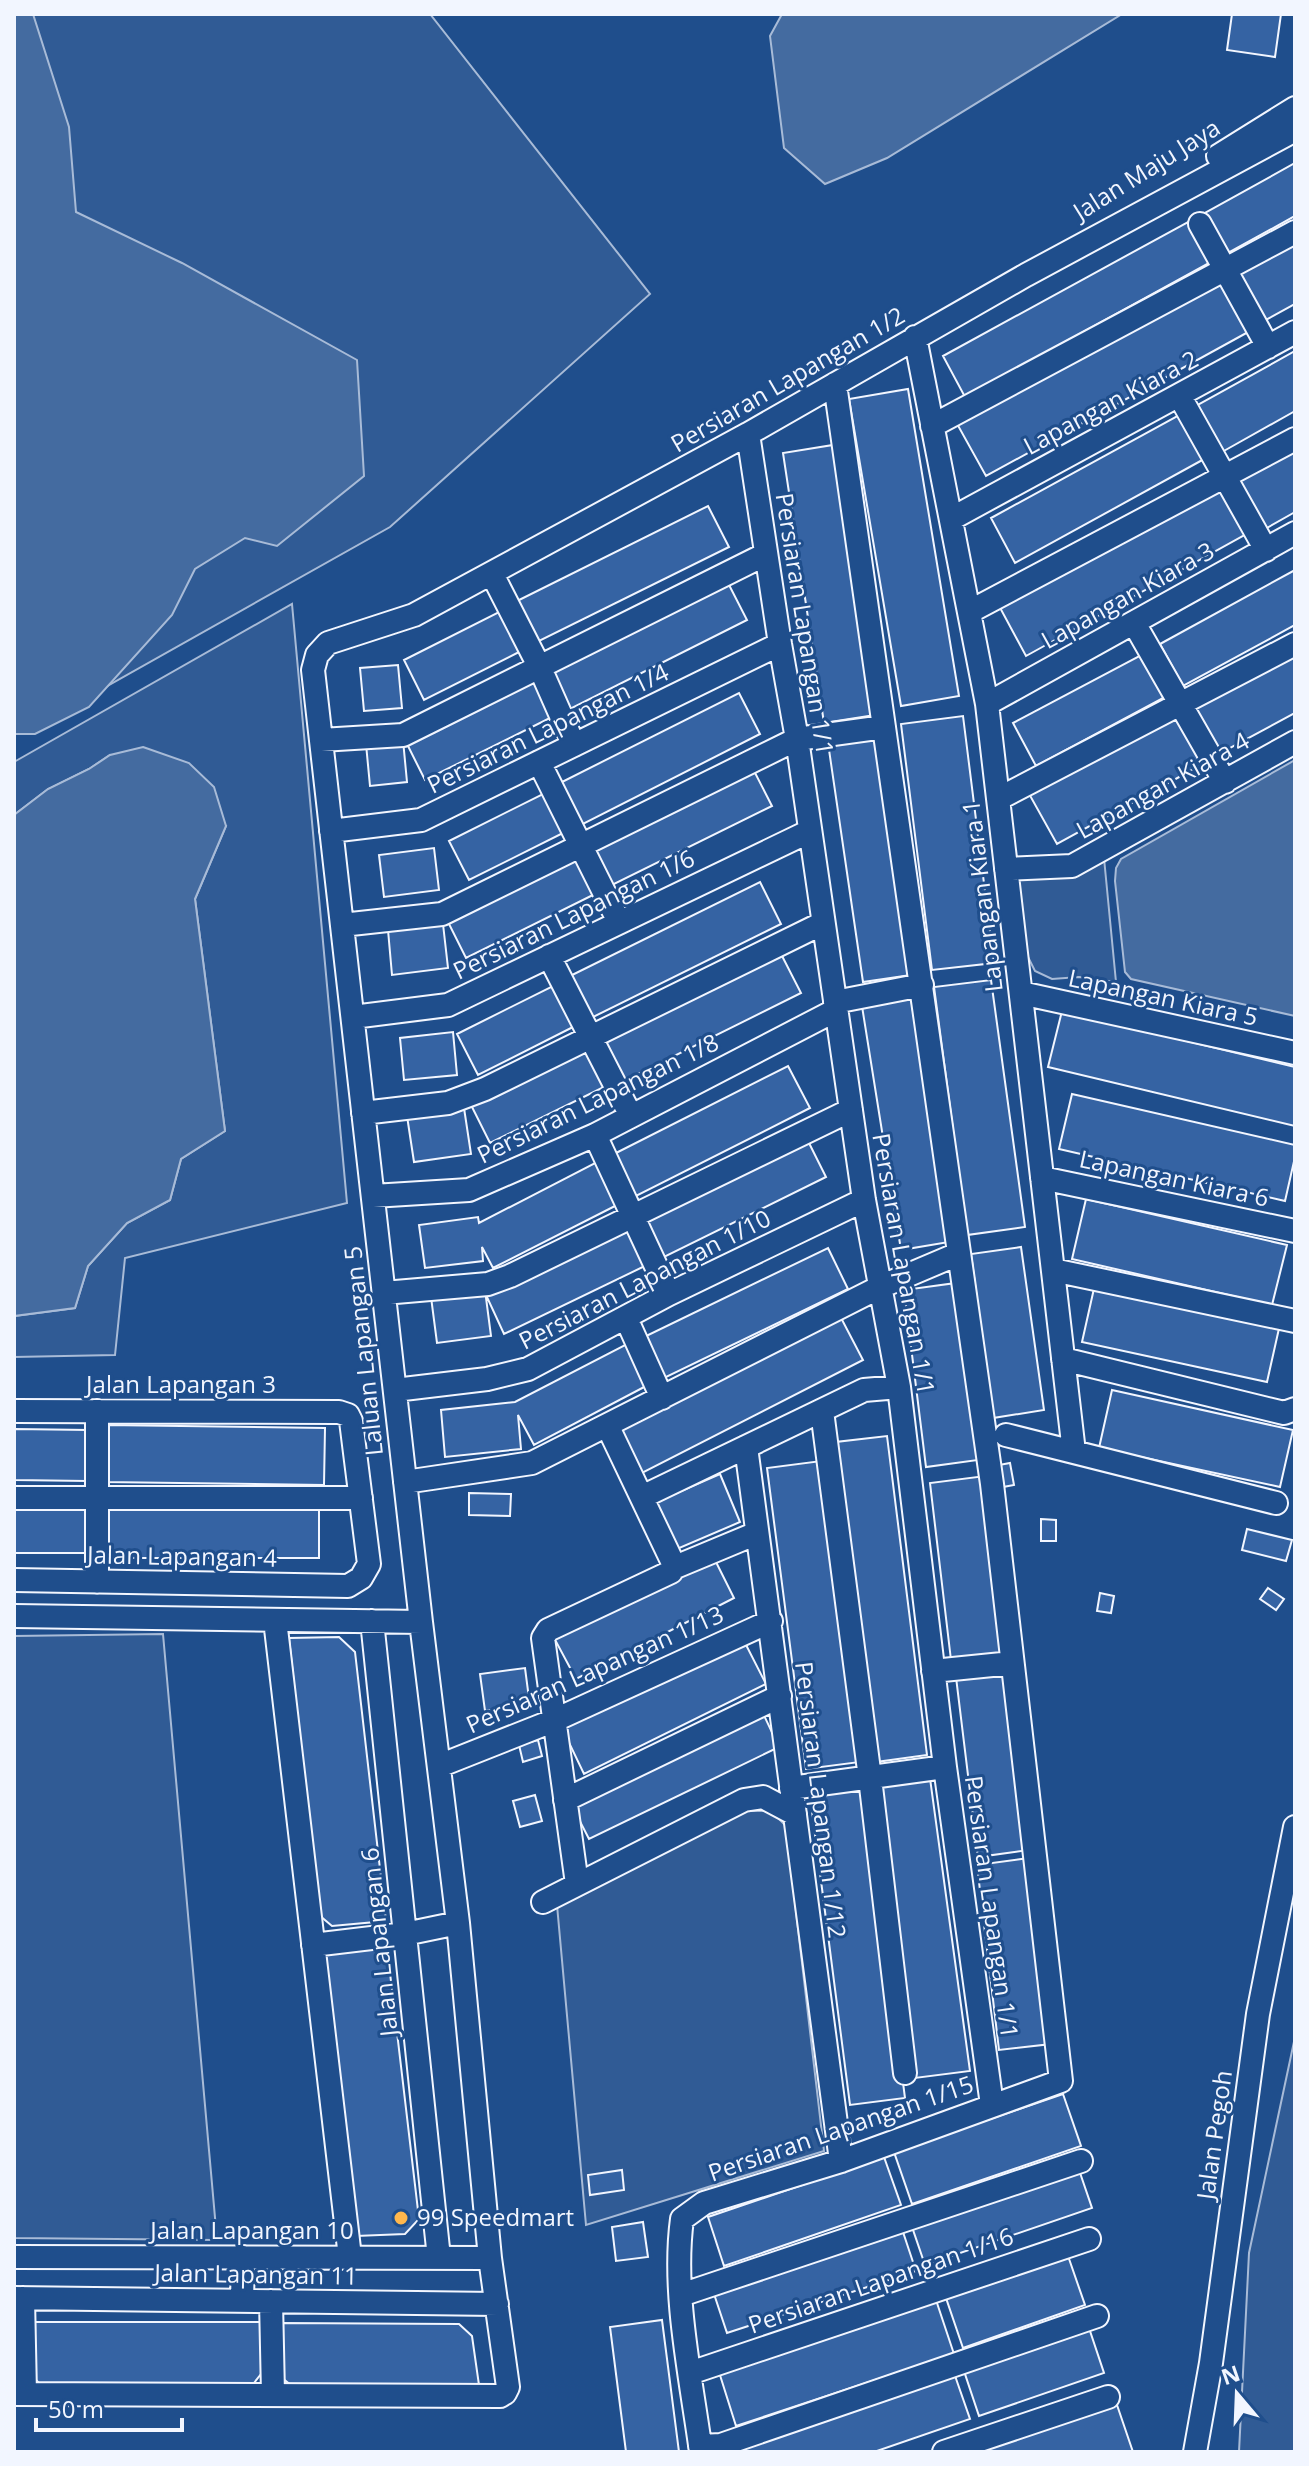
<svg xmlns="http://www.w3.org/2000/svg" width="1309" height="2466" viewBox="0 0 1309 2466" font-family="'Open Sans',sans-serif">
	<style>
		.built { fill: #305b95; stroke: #a8bbd7; stroke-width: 2 }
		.water { fill: #446ba0; stroke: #a8bbd7; stroke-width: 2 }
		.building { fill: #3563a3; stroke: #f2f6ff; stroke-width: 2 }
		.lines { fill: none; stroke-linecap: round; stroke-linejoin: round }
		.minor-casing { stroke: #f2f6ff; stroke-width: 26 }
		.minor { stroke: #1f4e8c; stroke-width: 22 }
		.poi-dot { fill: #ffb74d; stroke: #1f4e8c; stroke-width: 3 }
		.labels { text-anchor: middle; stroke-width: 6; stroke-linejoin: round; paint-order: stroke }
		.street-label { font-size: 24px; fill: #f2f6ff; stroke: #1f4e8c }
		.poi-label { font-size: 24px; fill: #f2f6ff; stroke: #1f4e8c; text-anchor: start }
	</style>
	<rect width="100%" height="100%" fill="#1f4e8c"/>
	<path class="built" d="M14,14h416l220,280 -260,233 -338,190z
		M292,604l55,599 -222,55 -10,97 -101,2v-41l61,-8 13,-42 39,-43 43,-23 11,-41 44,-28 -30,-232 31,-73 -116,-71 -21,14 -41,20 -34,26v-53z
		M1104,858l12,124 -37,-5 -27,2 -17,-8 -7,-14 -13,-77 56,-5z
		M163,1634l54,606 -203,-2v-602z
		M741,1811h30l15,15 38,325 -238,74 -29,-320z
		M1295,2037v415h-56l10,-199z"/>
	<path class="water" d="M14,14h19l36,113 7,85 106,51 175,97 7,116 -87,70 -32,-8 -50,31 -23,46 -83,92 -54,27h-21z
		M782,14h340l-235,144 -62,26 -41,-36 -14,-112z
		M143,747l46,16 25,24 12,39 -31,73 30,232 -44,28 -11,41 -43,23 -39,43 -13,42 -61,8v-501l34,-26 41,-20 21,-14z
		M1295,760v256l-164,-37 -6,-7 -10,-91 1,-13 5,-9z"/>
	<path class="building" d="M1232,14h49l-6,43 -48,-7z
		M1295,163v53l-67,37 -23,-40z
		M1188,222l23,40 -246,135 -22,-41z
		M1295,238v66l-31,17 -28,-51z
		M1221,277l29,54 -264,145 -30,-54z
		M1295,351v60l-73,41 -26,-46z
		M908,389l51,307 -58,10 -52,-307z
		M1181,414l25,44 -191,105 -24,-45z
		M1295,443v69l-30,17 -30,-54z
		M833,445l42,270 -51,8 -41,-270z
		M1219,482l29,51 -222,123 -28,-52z
		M708,506l21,41 -196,97 -20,-41z
		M1295,570v55l-112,61 -23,-42z
		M726,579l21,41 -179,90 -21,-41z
		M503,610l20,40 -99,50 -20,-40z
		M1295,646v67l-76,41 -28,-52z
		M1145,653l22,43 -131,70 -23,-43z
		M398,665l4,43 -38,3 -4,-43z
		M533,676l21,40 -129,64 -20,-40z
		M739,693l21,41 -181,92 -21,-42z
		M1174,712l29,52 -146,80 -29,-52z
		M963,716l31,247 -62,7 -31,-246z
		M874,729l37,246 -48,7 -36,-246z
		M403,740l4,42 -37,4 -4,-42z
		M751,765l21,41 -162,80 -21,-42z
		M549,791l20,39 -100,50 -20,-39z
		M434,848l5,42 -55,7 -5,-42z
		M578,851l21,41 -133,66 -21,-42z
		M760,882l21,42 -192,95 -21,-42z
		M443,924l5,44 -56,7 -4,-45z
		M779,950l22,43 -179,89 -22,-43z
		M991,980l34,247 -58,8 -33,-248z
		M557,984l20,41 -99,50 -21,-41z
		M910,992l39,250 -48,8 -40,-250z
		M1062,1011l233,56v59l-247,-59z
		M453,1032l4,43 -53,5 -4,-42z
		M586,1046l20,40 -116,57 -20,-40z
		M788,1066l22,42 -176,89 -22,-42z
		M1072,1094l223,51v12l-10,44 -226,-52z
		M464,1108l7,46 -57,8 -7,-46z
		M806,1137l20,40 -164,81 -19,-41z
		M597,1162l22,42 -126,64 -11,-21 1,14 -58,7 -6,-43 59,-8 1,6z
		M1086,1199l201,46 -15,60 -200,-46z
		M631,1225l18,39 -145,70 -18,-39z
		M1021,1247l23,163 -51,8 -22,-164z
		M828,1248l20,41 -186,90 -20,-41z
		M956,1283l22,177 -52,7 -22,-177z
		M1095,1284l185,40 -13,58 -185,-40z
		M485,1290l6,46 -54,7 -6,-46z
		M839,1314l24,46 -223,114 -23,-47z
		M627,1344l21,41 -114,60 -16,-30 3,34 -76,8 -4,-47 74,-8z
		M1112,1390l181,40 -13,57 -181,-39z
		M106,1425l219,3 -1,57 -220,-3z
		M14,1429l74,1 -1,51 -73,-1z
		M887,1436l40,319 -51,7 -40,-320z
		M821,1461l39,301 -54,7 -39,-301z
		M1010,1463l4,22 -11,2 -4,-22z
		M720,1474l20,48 -63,27 -21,-47z
		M985,1476l21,177 -55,7 -21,-177z
		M469,1493l42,1 -1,22 -41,-1z
		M14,1501l72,1 -1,51h-71z
		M103,1504h216v54h-216z
		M1041,1519l15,1v21h-15z
		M1247,1529l45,11 -6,21 -44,-11z
		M712,1554l22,44 -158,81 -23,-43z
		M1268,1588l16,11 -8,11 -16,-11z
		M1100,1593l14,3 -3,17 -14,-2z
		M339,1637l16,15 31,269 -54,5 -13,-11 -30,-277z
		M742,1637l24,47 -182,90 -23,-48z
		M525,1668l5,38 -45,5 -5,-37z
		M1006,1671l23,179 -51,7 -22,-180z
		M760,1707l19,40 -190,92 -20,-39z
		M538,1740l4,16 -19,6 -4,-17z
		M929,1771l41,300 -55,7 -41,-299z
		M864,1781l41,317 -55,7 -41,-317z
		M535,1795l7,26 -22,6 -7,-26z
		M1029,1858l22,186 -52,6 -22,-185z
		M386,1939l33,280 -14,15 -49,2 -33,-282z
		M1063,2094l18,52 -169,58 -18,-52z
		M884,2157l17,48 -177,61 -16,-49z
		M1077,2164l15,44 -167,57 -15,-44z
		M622,2170l2,20 -34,5 -2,-20z
		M643,2222l5,35 -32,4 -4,-34z
		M901,2226l15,45 -189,62 -15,-45z
		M1067,2253l18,52 -122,43 -18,-53z
		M936,2300l18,54 -218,72 -17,-54z
		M662,2320l17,132h-53l-16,-125z
		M32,2322h229v52l-7,9h-215l-9,-9z
		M1087,2322l17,51 -125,43 -17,-51z
		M279,2323l180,1 13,12 7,49 -187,1 -11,-9z
		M953,2370l17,49 -96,33h-142z
		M1117,2405l16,47h-157z"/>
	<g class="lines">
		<g class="minor-casing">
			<path id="minor" d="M1218,156l77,-48
				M1200,224l68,123
				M915,337l72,367 87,748
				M1179,395l87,155
				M932,426l363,-194
				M748,434l32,210 17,95 67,461 35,187 46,380 47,338
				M951,519l344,-187
				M492,574l48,94 34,77
				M969,612l326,-173
				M1134,623l91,159
				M987,704l308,-171
				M321,740l82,-5 363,-181
				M539,762l80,160
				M998,799l297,-155
				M331,831l90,-11 359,-176
				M1006,869l66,-3 223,-124
				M342,925l100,-11 355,-175 87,-12
				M549,956l82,160
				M1021,993l274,60
				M835,1002l87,-17
				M353,1017l95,-12 362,-174
				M363,1113l85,-10 37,-14 338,-166
				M595,1135l74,159
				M1042,1178l253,53
				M373,1196l96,-6 126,-55 241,-125
				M1053,1270l242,51
				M384,1293l104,-9 22,-8 341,-166
				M626,1318l36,80
				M1063,1359l221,54 11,-4
				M395,1390l92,-11 41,-10 141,-75 195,-94
				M14,1411l325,1 9,3 3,6 18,143 -8,14 -13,8 -334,-6
				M822,1411l48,367 35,295
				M1006,1435l270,68
				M746,1447l95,714
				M405,1482l127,-19 348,-176 78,-33
				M642,1497l222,-107 35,-3
				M14,1498h347
				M673,1568l84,-35
				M97,1582v-171
				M14,1616l407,6
				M275,1620l75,637
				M372,1621l67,637
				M933,1671l79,-8
				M439,1766l116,-46 216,-99
				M791,1788l154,-21
				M565,1800l215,-104
				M577,1884l-34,-246 5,-8 123,-58 2,-9 -65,-136
				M543,1902l201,-102 19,-3 32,17
				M313,1945l92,-11 53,-11
				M14,2257l476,1
				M681,2295l400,-134
				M14,2298l483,6
				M23,2298l2,96
				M242,2301l1,-44
				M271,2301l2,93
				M690,2373l399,-134
				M14,2394l486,2 5,-3 3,-6 -18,-129 -32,-335 -37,-301 -108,-952 4,-15 11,-12 86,-28 334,-181 278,-159 269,-145
				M700,2446l21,-1 376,-129
				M701,2452c-10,-74 -29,-159 -19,-233l22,-16 137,-42 220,-80 -69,-597 -157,-1100
				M944,2452l164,-55
				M1195,2452l16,-89 47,-349 37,-187"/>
		</g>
		<use href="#minor" class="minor"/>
	</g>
	<circle class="poi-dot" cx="401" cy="2218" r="8"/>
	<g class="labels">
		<g class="street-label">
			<text transform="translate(1147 170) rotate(-32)" y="8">Jalan Maju Jaya</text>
			<text transform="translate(788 380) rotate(-30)" y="8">Persiaran Lapangan 1/2</text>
			<text transform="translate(1111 403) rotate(-28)" y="8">Lapangan Kiara 2</text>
			<text transform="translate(1128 596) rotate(-29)" y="8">Lapangan Kiara 3</text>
			<text transform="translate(804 624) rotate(81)" y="8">Persiaran Lapangan 1/1</text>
			<text transform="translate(548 729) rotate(-26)" y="8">Persiaran Lapangan 1/4</text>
			<text transform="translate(1163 786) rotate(-29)" y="8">Lapangan Kiara 4</text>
			<text transform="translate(983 896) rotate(-97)" y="8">Lapangan Kiara 1</text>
			<text transform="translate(574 915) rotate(-26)" y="8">Persiaran Lapangan 1/6</text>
			<text transform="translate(1163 998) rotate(12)" y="8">Lapangan Kiara 5</text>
			<text transform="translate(598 1099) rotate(-26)" y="8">Persiaran Lapangan 1/8</text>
			<text transform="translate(1174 1179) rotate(12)" y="8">Lapangan Kiara 6</text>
			<text transform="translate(903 1264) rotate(80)" y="8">Persiaran Lapangan 1/1</text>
			<text transform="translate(645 1280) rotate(-27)" y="8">Persiaran Lapangan 1/10</text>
			<text transform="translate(364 1351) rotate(-96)" y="8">Laluan Lapangan 5</text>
			<text x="181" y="1393">Jalan Lapangan 3</text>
			<text transform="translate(182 1557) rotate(1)" y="8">Jalan Lapangan 4</text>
			<text transform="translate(595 1670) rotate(-24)" y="8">Persiaran Lapangan 1/13</text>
			<text transform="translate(820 1800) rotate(83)" y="8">Persiaran Lapangan 1/12</text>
			<text transform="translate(991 1907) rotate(82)" y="8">Persiaran Lapangan 1/1</text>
			<text transform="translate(380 1942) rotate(-96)" y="8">Jalan Lapangan 6</text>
			<text transform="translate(841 2129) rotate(-19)" y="8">Persiaran Lapangan 1/15</text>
			<text transform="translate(1215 2135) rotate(-82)" y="8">Jalan Pegoh</text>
			<text x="252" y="2239">Jalan Lapangan 10</text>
			<text transform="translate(256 2275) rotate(1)" y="8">Jalan Lapangan 11</text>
			<text transform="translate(881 2281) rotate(-19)" y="8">Persiaran Lapangan 1/16</text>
		</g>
		<g class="poi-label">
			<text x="417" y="2226">99 Speedmart</text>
		</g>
	</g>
	<rect width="1309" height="2466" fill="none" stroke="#f2f6ff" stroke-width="32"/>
	<g transform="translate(1237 2394) rotate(341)" stroke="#1f4e8c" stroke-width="6" paint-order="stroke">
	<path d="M0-6L14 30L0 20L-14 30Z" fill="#f2f6ff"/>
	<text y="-12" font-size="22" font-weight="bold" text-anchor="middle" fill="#f2f6ff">N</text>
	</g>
	<path d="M36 2418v12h146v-12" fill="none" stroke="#f2f6ff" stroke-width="4"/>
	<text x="48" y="2418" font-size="24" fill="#f2f6ff" stroke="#1f4e8c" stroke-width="6" paint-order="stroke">50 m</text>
</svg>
